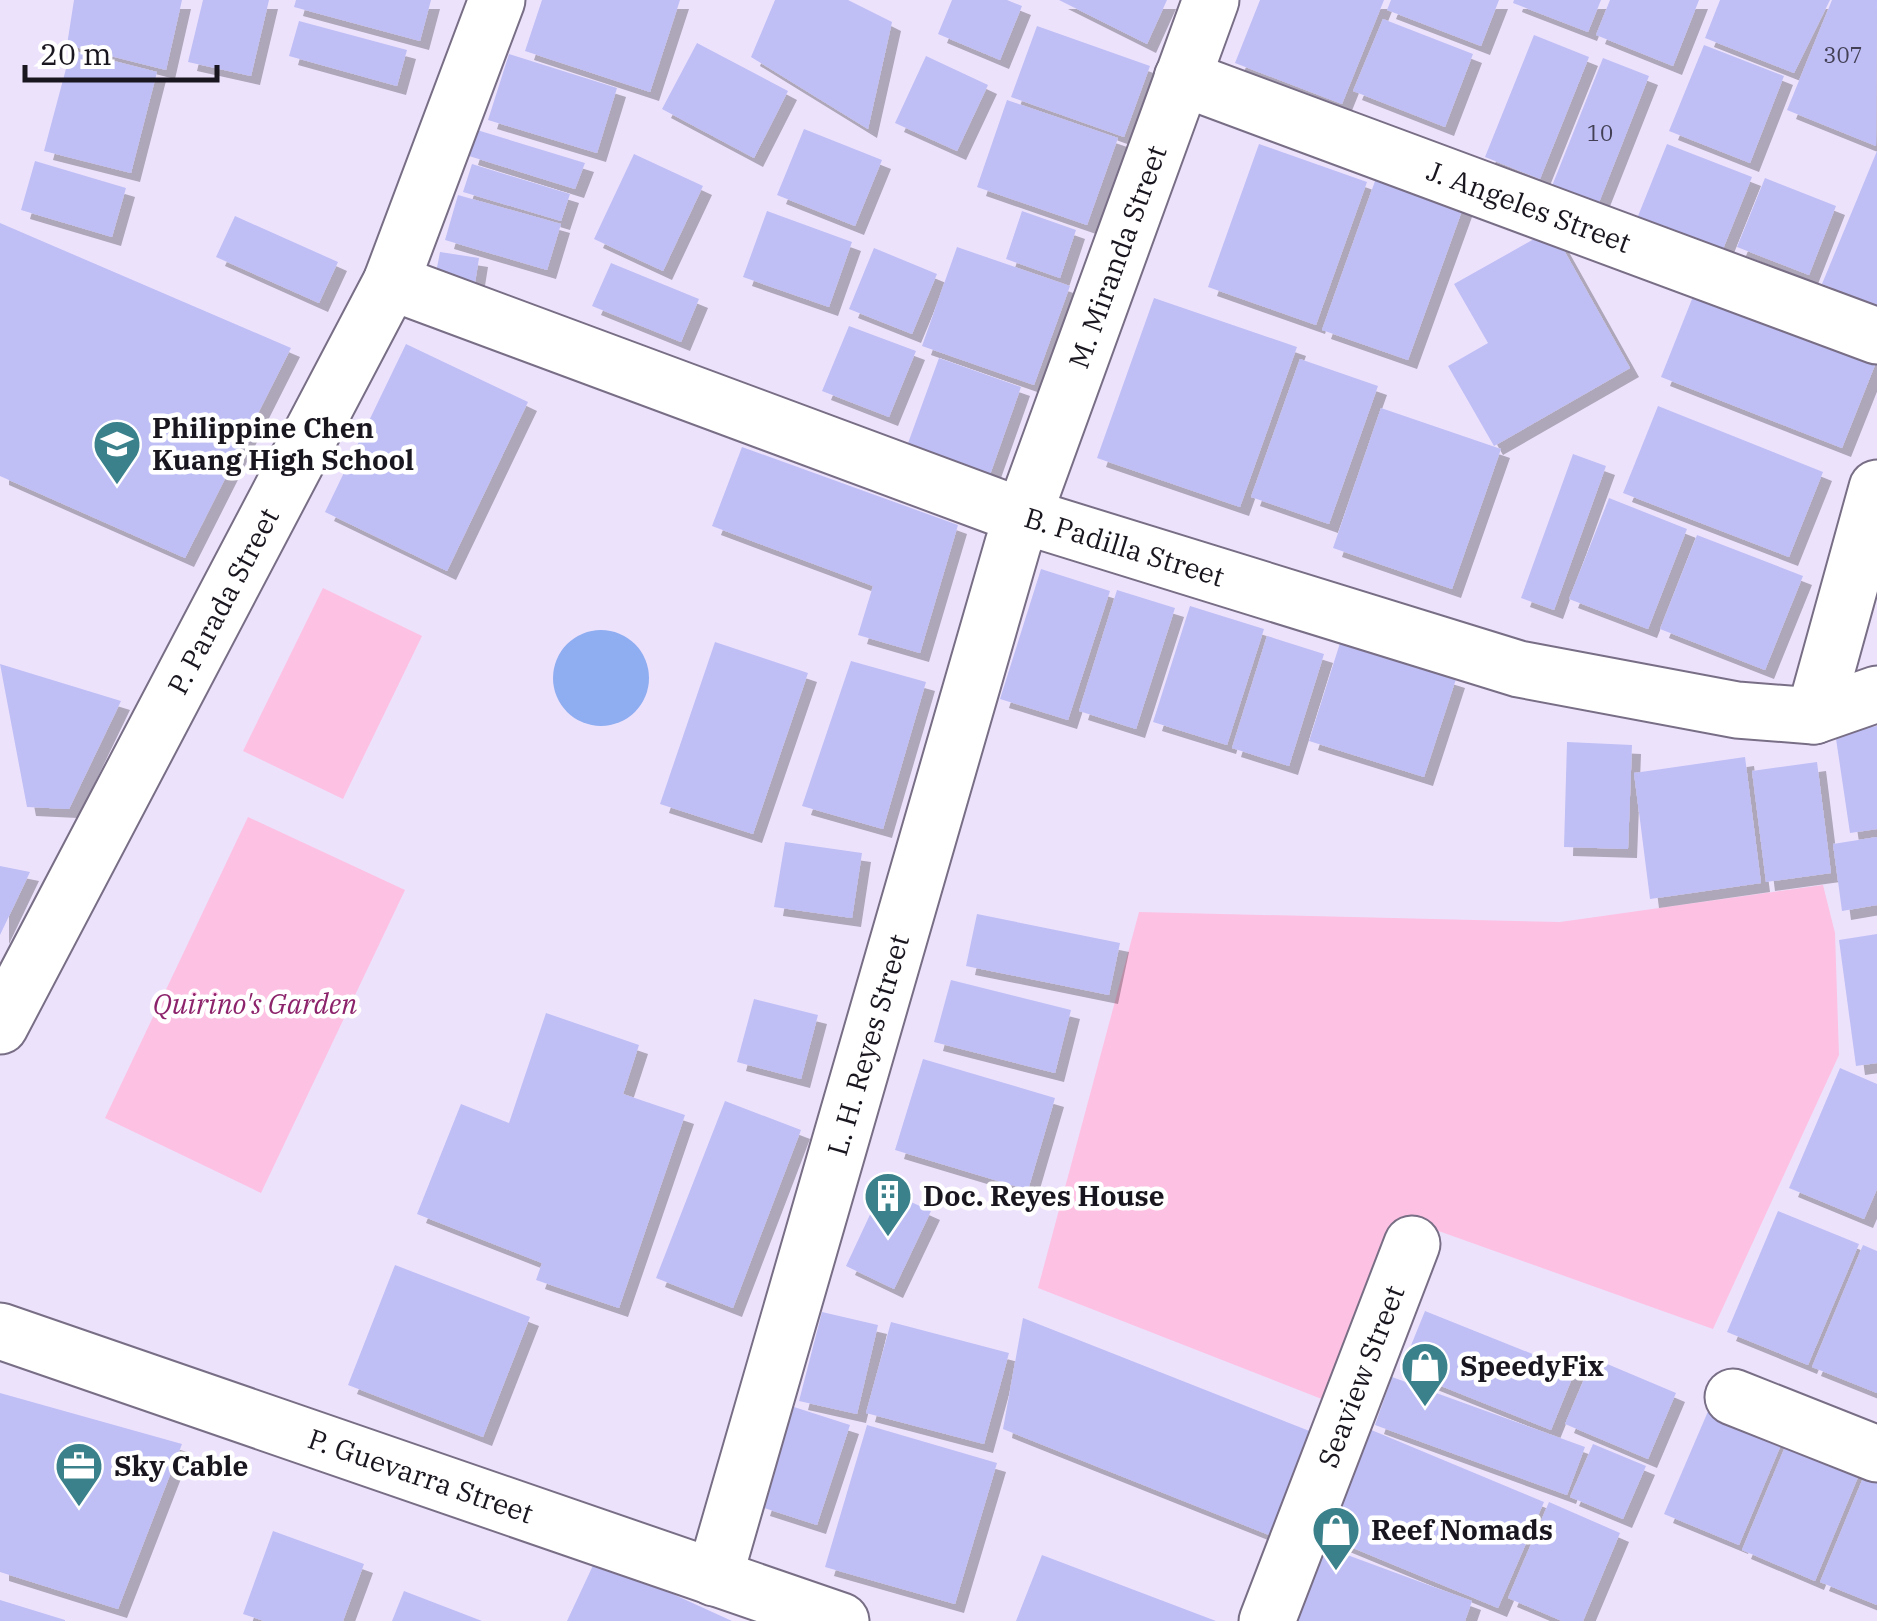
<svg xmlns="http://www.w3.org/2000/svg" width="1877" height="1621" viewBox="0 0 1877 1621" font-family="'IBM Plex Serif',serif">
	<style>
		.green { fill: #fdc1e3 }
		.water { fill: #8fadf1 }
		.building { fill: #bfbff6; filter: url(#shadow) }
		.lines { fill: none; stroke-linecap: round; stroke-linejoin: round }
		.minor-casing { stroke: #786e85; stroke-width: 59 }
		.major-casing { stroke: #786e85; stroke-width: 59 }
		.minor { stroke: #fff; stroke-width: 55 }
		.major { stroke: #fff; stroke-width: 55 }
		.labels { text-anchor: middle; stroke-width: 9; stroke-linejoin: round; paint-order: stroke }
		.number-label { font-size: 22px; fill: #434055 }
		.street-label { font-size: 28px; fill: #1a161f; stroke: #fff }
		.poi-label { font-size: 28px; font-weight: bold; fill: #1a161f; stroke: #fff; text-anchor: start }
		.park-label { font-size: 28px; font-style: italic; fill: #8c236b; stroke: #fff }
	</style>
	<defs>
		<filter id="shadow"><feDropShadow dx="9" dy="9" stdDeviation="0" flood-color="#0004"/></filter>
	</defs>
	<rect width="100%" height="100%" fill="#ede2fc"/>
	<path class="green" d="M323,588l99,48 -79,163 -100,-48z
		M248,817l157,73 -144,303 -156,-75z
		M1823,885l12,48 4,122 -126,274 -308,-110 -68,186 -299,-117 101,-376 421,10z"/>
	<path class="water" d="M553 678a48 48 0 1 1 96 0a48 48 0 1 1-96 0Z"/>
	<path class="building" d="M74,0h108l-16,70 -99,-25z
		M203,0h66l-18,76 -63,-14z
		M296,0h135l-11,41 -126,-34z
		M542,0h138l-30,92 -125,-41z
		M775,0h73l44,22 -24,107 -117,-72z
		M952,0h55l15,6 -22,54 -62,-26z
		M1059,0h108l-20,44z
		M1260,0h124l-42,104 -107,-41z
		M1391,0h108l-18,46 -94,-36z
		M1514,0h87l-13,32 -75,-29z
		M1610,0h89l-26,66 -77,-31z
		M1720,0h110l-36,73 -89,-35z
		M1832,0h45l-1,146 -89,-36z
		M1383,19l90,35 -28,73 -92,-36z
		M299,21l108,29 -10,36 -108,-30z
		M1037,26l113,40 -26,71 -113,-40z
		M1534,35l55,22 -49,122 -55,-22z
		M697,43l91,48 -34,67 -92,-49z
		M1704,45l80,31 -34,87 -81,-32z
		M71,50l86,22 -26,101 -87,-22z
		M509,54l108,34 -20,65 -109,-33z
		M926,56l62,29 -31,66 -62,-28z
		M1603,58l46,18 -53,134 -46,-19z
		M1007,100l111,38 -31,87 -110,-38z
		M804,129l78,31 -27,66 -78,-31z
		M477,130l108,33 -10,26 -106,-33z
		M1259,144l108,38 -51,143 -108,-38z
		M1667,144l85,33 -31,77 -85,-33z
		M1877,151v154l-55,-21z
		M634,154l69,32 -40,85 -69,-32z
		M35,161l91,27 -14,49 -91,-27z
		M472,164l98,30 -9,27 -98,-29z
		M1380,167l87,30 -59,163 -86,-30z
		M1765,178l71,28 -27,69 -72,-28z
		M458,195l103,29 -14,46 -102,-30z
		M767,211l85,31 -23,65 -86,-30z
		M1022,211l54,19 -16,48 -54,-19z
		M235,216l103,46 -19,41 -103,-46z
		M0,223l291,125 -106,210 -185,-82z
		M1552,229l78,139 -136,78 -46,-80 40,-23 -34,-59z
		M957,247l113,39 -36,99 -112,-39z
		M874,248l63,26 -25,60 -63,-25z
		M440,252l39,6 -4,25 -40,-5z
		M611,263l88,36 -18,43 -89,-36z
		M1698,284l179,76 -35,88 -181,-71z
		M1154,298l143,49 -57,160 -143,-49z
		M849,326l67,25 -27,66 -67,-26z
		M406,344l122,58 -81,169 -122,-59z
		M939,358l82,29 -35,99 -83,-29z
		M1300,359l78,27 -49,138 -78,-27z
		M1658,406l165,66 -34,85 -166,-64z
		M1381,408l120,41 -49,140 -119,-41z
		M742,447l216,78 -38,128 -62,-18 15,-49 -161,-60z
		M1573,454l33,12 -52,144 -33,-12z
		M1609,498l78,31 -39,100 -79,-30z
		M1697,535l106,41 -38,94 -105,-41z
		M1041,569l69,22 -42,129 -68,-21z
		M1117,590l58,18 -39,121 -57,-18z
		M1190,606l74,23 -37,116 -74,-23z
		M1267,636l57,18 -35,112 -57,-18z
		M715,642l93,31 -55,161 -93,-30z
		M1340,643l116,36 -32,98 -115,-36z
		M851,661l75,21 -43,147 -81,-23z
		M0,664l121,37 -52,108 -42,-2z
		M1877,726v103l-27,4 -15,-101z
		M1567,742l65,3 -4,104 -64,-2z
		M1745,757l16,126 -111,16 -16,-126z
		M1817,762l14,111 -65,9 -14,-111z
		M1877,837v68l-35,6 -9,-67z
		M785,842l77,11 -10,65 -78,-11z
		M0,866l30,6 -30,63z
		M977,914l143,29 -11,52 -143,-29z
		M1877,934v129l-21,3 -17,-126z
		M951,980l120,30 -16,63 -121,-31z
		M754,999l64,16 -17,64 -64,-17z
		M546,1013l93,32 -16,49 62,21 -66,193 -83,-28 6,-17 -125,-49 44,-110 48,19z
		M923,1059l132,39 -27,92 -133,-40z
		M1840,1068l37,16v105l-13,30 -75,-31z
		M725,1101l76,29 -68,178 -77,-30z
		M882,1189l49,22 -37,78 -48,-23z
		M1778,1211l81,33 -51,121 -81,-33z
		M1863,1245l14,6v142l-65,-26z
		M395,1265l135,52 -47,120 -135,-52z
		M1425,1311l150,60 -24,59 -150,-60z
		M822,1312l56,13 -21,89 -58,-13z
		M1023,1318l289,114 -43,103 -266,-106z
		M891,1322l118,31 -25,91 -118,-31z
		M1593,1358l83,35 -28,66 -83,-35z
		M1392,1377l193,70 -18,48 -192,-70z
		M0,1393l182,51 -64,165 -118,-37z
		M1712,1402l74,31 -47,112 -75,-31z
		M794,1407l56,18 -33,100 -56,-18z
		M867,1425l130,38 -42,141 -130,-37z
		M1369,1429l175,73 -46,106 -174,-72z
		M1790,1435l73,30 -48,116 -73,-31z
		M1593,1444l53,22 -23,53 -53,-22z
		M1868,1466l9,4v135l-57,-23z
		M1549,1502l71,31 -37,88h-21l-54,-23z
		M273,1531l91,33 -21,57h-79l-21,-7z
		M1323,1546l149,55 -7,20h-170z
		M1042,1555l174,66h-200z
		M596,1559l136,62h-165z
		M404,1591l78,30h-90z
		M0,1600l65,20v1h-65z"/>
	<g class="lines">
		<g class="minor-casing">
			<g id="minor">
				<path id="s1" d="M1182,78l695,258"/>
				<path id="s2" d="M391,282l617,229 511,158 218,41 77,6 63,-22"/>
				<path d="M1814,716l63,-228"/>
				<path id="s3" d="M0,1026l391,-744 106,-282"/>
				<path d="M1733,1397l144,57"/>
				<path id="s4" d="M714,1578l299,-1034 198,-544"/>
				<path id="s5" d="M1267,1621l145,-377"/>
			</g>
		</g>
		<g class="major-casing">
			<g id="major">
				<path id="s6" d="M0,1331l841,290"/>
			</g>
		</g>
		<use href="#minor" class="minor"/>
		<use href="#major" class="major"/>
	</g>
	<defs>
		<g id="school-pin" transform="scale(2.5)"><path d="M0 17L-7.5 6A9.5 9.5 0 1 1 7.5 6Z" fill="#3a818b" stroke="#fff"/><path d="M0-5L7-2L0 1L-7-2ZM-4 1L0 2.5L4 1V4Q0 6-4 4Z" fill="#fff"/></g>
		<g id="building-pin" transform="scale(2.5)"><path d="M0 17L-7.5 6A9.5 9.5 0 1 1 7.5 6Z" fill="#3a818b" stroke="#fff"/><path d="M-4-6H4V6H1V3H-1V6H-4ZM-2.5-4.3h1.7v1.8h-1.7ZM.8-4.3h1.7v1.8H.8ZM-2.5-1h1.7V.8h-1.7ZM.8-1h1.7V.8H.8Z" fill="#fff"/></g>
		<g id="shop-pin" transform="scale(2.5)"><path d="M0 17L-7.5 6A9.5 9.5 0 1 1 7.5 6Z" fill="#3a818b" stroke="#fff"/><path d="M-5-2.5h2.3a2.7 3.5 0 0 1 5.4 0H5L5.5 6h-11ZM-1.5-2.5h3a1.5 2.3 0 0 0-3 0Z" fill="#fff"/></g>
		<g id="office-pin" transform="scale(2.5)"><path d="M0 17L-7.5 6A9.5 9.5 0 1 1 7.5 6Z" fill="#3a818b" stroke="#fff"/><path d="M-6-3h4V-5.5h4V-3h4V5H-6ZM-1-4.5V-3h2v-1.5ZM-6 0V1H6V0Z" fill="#fff"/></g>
	</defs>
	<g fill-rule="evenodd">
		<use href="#school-pin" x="117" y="444"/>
		<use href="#building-pin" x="888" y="1196"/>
		<use href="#shop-pin" x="1425" y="1366"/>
		<use href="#office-pin" x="79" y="1466"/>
		<use href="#shop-pin" x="1336" y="1530"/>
	</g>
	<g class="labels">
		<g class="number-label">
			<text x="1843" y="63">307</text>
			<text x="1600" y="141">10</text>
		</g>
		<g class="street-label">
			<text dy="10" stroke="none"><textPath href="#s1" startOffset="370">J. Angeles Street</textPath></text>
			<text dy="10" stroke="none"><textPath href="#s4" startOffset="1382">M. Miranda Street</textPath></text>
			<text dy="10" stroke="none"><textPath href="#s2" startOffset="780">B. Padilla Street</textPath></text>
			<text dy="10" stroke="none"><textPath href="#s3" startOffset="480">P. Parada Street</textPath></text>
			<text dy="10" stroke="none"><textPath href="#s4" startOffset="555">L. H. Reyes Street</textPath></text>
			<text dy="10" stroke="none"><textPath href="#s5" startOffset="262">Seaview Street</textPath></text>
			<text dy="10" stroke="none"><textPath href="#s6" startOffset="445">P. Guevarra Street</textPath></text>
		</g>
		<g class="poi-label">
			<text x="152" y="438">Philippine Chen<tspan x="152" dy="32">Kuang High School</tspan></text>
			<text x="923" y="1206">Doc. Reyes House</text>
			<text x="1460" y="1376">SpeedyFix</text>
			<text x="114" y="1476">Sky Cable</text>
			<text x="1371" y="1540">Reef Nomads</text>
		</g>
		<g class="park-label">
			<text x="255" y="1014">Quirino's Garden</text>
		</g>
	</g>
	<path d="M25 65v15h192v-15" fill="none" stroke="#1a161f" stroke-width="5"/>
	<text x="40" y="65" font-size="30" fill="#1a161f" stroke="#ffffff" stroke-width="8" paint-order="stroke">20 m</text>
</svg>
